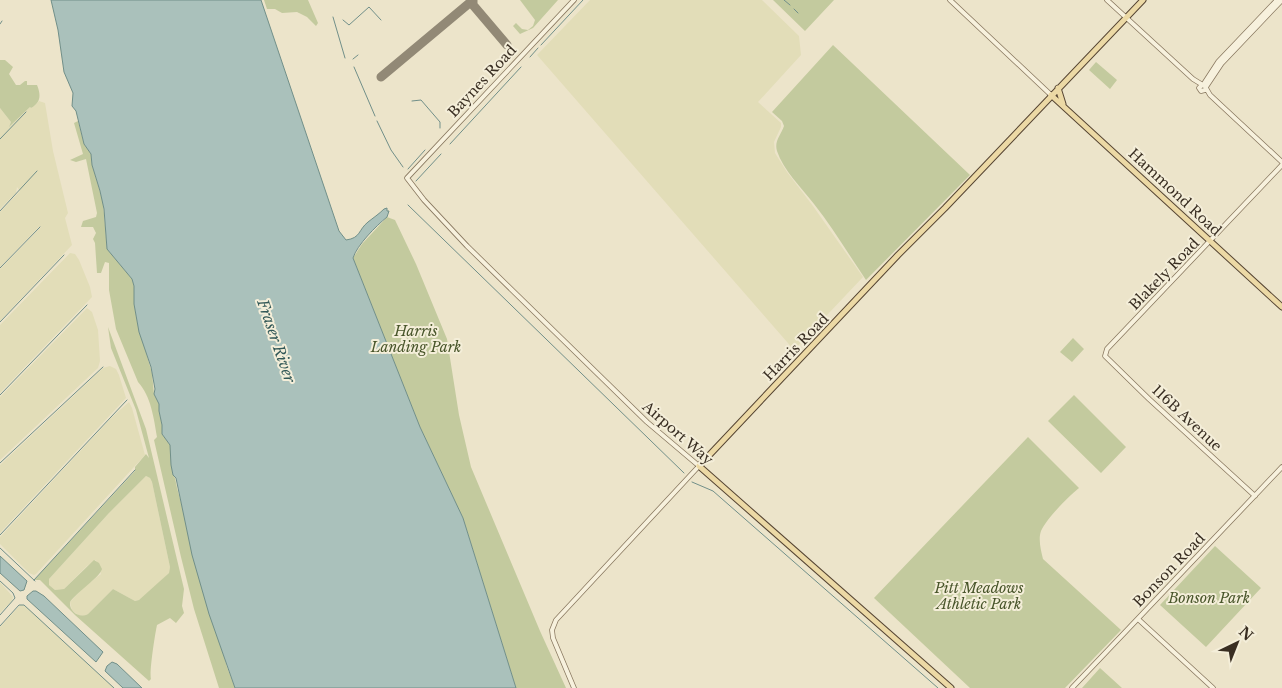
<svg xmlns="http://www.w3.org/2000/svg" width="1282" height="688" viewBox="0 0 1282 688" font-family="'Libre Baskerville',serif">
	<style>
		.farmland { fill: #e2ddb8 }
		.green { fill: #c3ca9e; fill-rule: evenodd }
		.water { fill: #aac1bb; stroke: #718f89 }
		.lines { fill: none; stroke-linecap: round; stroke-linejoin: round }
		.stream { stroke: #718f89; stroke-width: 1 }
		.taxiway { stroke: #928976; stroke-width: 9 }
		.minor-casing { stroke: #88775f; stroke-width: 5.5 }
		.major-casing { stroke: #564533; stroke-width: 7 }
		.minor { stroke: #f7f1dd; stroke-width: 4 }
		.major { stroke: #ecd9a5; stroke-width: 5 }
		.labels { text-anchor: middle; stroke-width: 4; stroke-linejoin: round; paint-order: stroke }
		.street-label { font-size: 14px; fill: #392e22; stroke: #f4eed9 }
		.park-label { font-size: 14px; font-style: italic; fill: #48552a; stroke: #f4eed9 }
		.water-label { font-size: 15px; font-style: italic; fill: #325857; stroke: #f4eed9 }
	</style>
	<rect width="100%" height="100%" fill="#ece4ca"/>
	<path class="farmland" d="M590,0h172l37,36 2,19 -43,47 23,21v4l-7,15 1,11 12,19 26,34 50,71 -69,73 -257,-295z
		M39,101l6,2 8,48 15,62 -3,5 7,27 -72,76v-52l41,-42h-2l-39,40v-55l20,-21 -3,-4 -1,6 -16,16v-101l11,14 -2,5 21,-20 1,1 4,-3z
		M70,253l5,1 4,6 11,27 2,10 -92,96v-68z
		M87,308l5,4 6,18 2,31 -2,7 -98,92v-63z
		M110,366l6,3 3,6 7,23 -126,135v-68l103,-97z
		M129,402l3,6 13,47 -109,119 -2,1 -5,-2 -29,-29v-7l112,-120z
		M146,476l4,2 2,4 18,85 -1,6 -26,25 -4,2 -4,1 -22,-12 -25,25 -4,2 -6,-1 -6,-5 -2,-8 15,-16 16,-12 -5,-14 -9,6 -23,23 -9,1 -6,-5v-6l60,-66z
		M0,582l13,15 -1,4 -12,12z
		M20,605h4l5,4 85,79h-114v-61z"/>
	<path class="green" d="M264,0h44l10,23 -2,3 -9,-9 -10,-5 -15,1 -7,-4h-8z
		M520,0h38l-25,28 -13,6 -7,-8 3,-3 6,6 6,1 5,-4 2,-6z
		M773,0h61l-29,31z
		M833,45l137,130 -104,105c-17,-25 -33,-52 -52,-76 -12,-16 -31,-34 -37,-53 -3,-10 4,-16 7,-25l-2,-5 -10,-9z
		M0,60h5l8,7 -4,7 7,11h4l5,-4h2v4h10c4,10 4,17 -6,23l-1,-1 -21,20 2,-5 -11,-14z
		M1096,62l21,18 -7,9 -21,-19z
		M78,121l6,23 7,10 1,11 11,37 4,47 25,30 2,7v18l4,21 14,48 2,21 5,10v7l3,14v9l8,11 3,30 2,3 2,10 50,179 8,21h-16l-25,-79 -13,-52 -27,-117 3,-3c-3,-18 -6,-41 -19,-55l-22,-53 -7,-39v-27l-4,-1 -4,11h-4l-2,-30 -2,-4 3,-6 -3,-6h-12l2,-6 13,-4 1,-4 -11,-54 -10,3 -6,-2 13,-6 -9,-31z
		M387,217l8,3 21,44 31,75 12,76 12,52 69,164 26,57h-50l-53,-170 -43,-91 -67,-169 9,-14z
		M108,327l38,102 38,160 -2,17 2,7 -8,10 -6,-5 -13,7c-2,9 -8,48 -6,54l-2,2 -74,-66 -35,-35h-6l101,-109v-4l11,-13 3,4 -13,-48 -25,-62zM146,476l4,2 2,4 18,85 -1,6 -30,27 -4,1 -22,-12 -25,25c-9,5 -19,-3 -18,-12 7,-10 30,-25 32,-33l-3,-6 -5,-3 -30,29 -9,1 -6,-5v-6l60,-66z
		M1073,338l11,11 -12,13 -12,-10z
		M1074,395l52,52 -25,26 -53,-52z
		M1028,437l51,51c-11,9 -32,30 -38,43 -3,8 0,20 2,28l78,71 -56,58h-95l-96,-90z
		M1215,546l46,42 -55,59 -46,-42z
		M1100,668l22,20h-40z"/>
	<path class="water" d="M51,0h210l78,231 7,9c15,-2 12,-10 22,-18 5,-4 11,-8 16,-13l3,-1v3h2l-2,6c-11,9 -30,28 -34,41l67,169 43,91 53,170h-281l-26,-74 -17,-59 -16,-77 -3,-3 -2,-10 -1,-20 -8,-11v-9l-3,-14v-7l-5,-10 1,-5 -4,-22 -12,-35 -5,-28v-18l-2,-7 -25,-30 -3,-40 -4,-18 -8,-26 -1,-11 -7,-10 -8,-33 -4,-5 1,-13 -9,-21 -6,-42z
		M0,556l27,25 -3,9 -4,1 -20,-18z
		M33,591h3l8,5 59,56 -7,10 -69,-63v-3z
		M112,662l5,2 25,24h-19l-18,-17 2,-5z"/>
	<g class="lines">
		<path class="stream" d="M784,0l6,5
			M794,9l4,4
			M333,17l12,41
			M343,20l6,5 20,-18 12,13
			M0,24l2,-3
			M541,45l42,-45
			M530,57l8,-9
			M353,59l5,-4
			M354,67l21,49
			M412,101l9,-1 19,22v6
			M377,121l14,29 12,17
			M0,139l26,-27
			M450,144l71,-77
			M408,169l17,-19
			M416,181l25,-27
			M408,205l276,268
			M0,211l37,-40
			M0,268l40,-41
			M0,322l64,-67
			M0,395l87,-90
			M0,463l103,-96
			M692,482l21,9 225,197
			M0,535l127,-135
			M0,548l35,33
			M34,580l101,-110
			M0,581l13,12 2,5 -15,17
			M0,626l19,-21h5l90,83"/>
		<path class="taxiway" d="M473,0v5l34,40
			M381,77l92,-77"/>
		<g class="minor-casing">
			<path id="minor" d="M574,0l-167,178 17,22 43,46 180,176 52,44 -143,154 -4,10 1,8 21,50
				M950,0l101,95
				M1107,0l86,79 13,8
				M1202,85l-3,3 2,3 4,-1 1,-3
				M1203,85l15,-23 59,-62
				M1206,87l16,-24 60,-63
				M1206,88l4,7 72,67
				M1255,496l-106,-97 -44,-43 2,-7 175,-184
				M1138,619l75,69
				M1072,688l210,-221"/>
		</g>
		<g class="major-casing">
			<path id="major" d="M1058,88l5,16
				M1051,95l231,212
				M951,688l-252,-222 199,-211 47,-47 198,-208"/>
		</g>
		<use href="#minor" class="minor"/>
		<use href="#major" class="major"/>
	</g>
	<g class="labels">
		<g class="street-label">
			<text transform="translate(482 81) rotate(-47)" y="5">Baynes Road</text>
			<text transform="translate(1175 192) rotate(43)" y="5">Hammond Road</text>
			<text transform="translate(1164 274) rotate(-46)" y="5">Blakely Road</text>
			<text transform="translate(796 347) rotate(-46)" y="5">Harris Road</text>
			<text transform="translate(1187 418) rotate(43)" y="5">116B Avenue</text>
			<text transform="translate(678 433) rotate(41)" y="5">Airport Way</text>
			<text transform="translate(1169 570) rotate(-46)" y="5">Bonson Road</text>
		</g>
		<g class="park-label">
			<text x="416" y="336">Harris<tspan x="416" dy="16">Landing Park</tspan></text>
			<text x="979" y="593">Pitt Meadows<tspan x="979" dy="16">Athletic Park</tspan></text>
			<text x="1209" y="603">Bonson Park</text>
		</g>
		<g class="water-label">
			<text transform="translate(276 341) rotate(71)" y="5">Fraser River</text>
		</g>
	</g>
	<g transform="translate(1237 643) rotate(43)" stroke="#f4eed9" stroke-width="4" paint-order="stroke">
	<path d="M0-4L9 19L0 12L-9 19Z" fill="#392e22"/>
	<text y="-8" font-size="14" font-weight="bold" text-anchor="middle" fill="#392e22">N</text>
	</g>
</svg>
